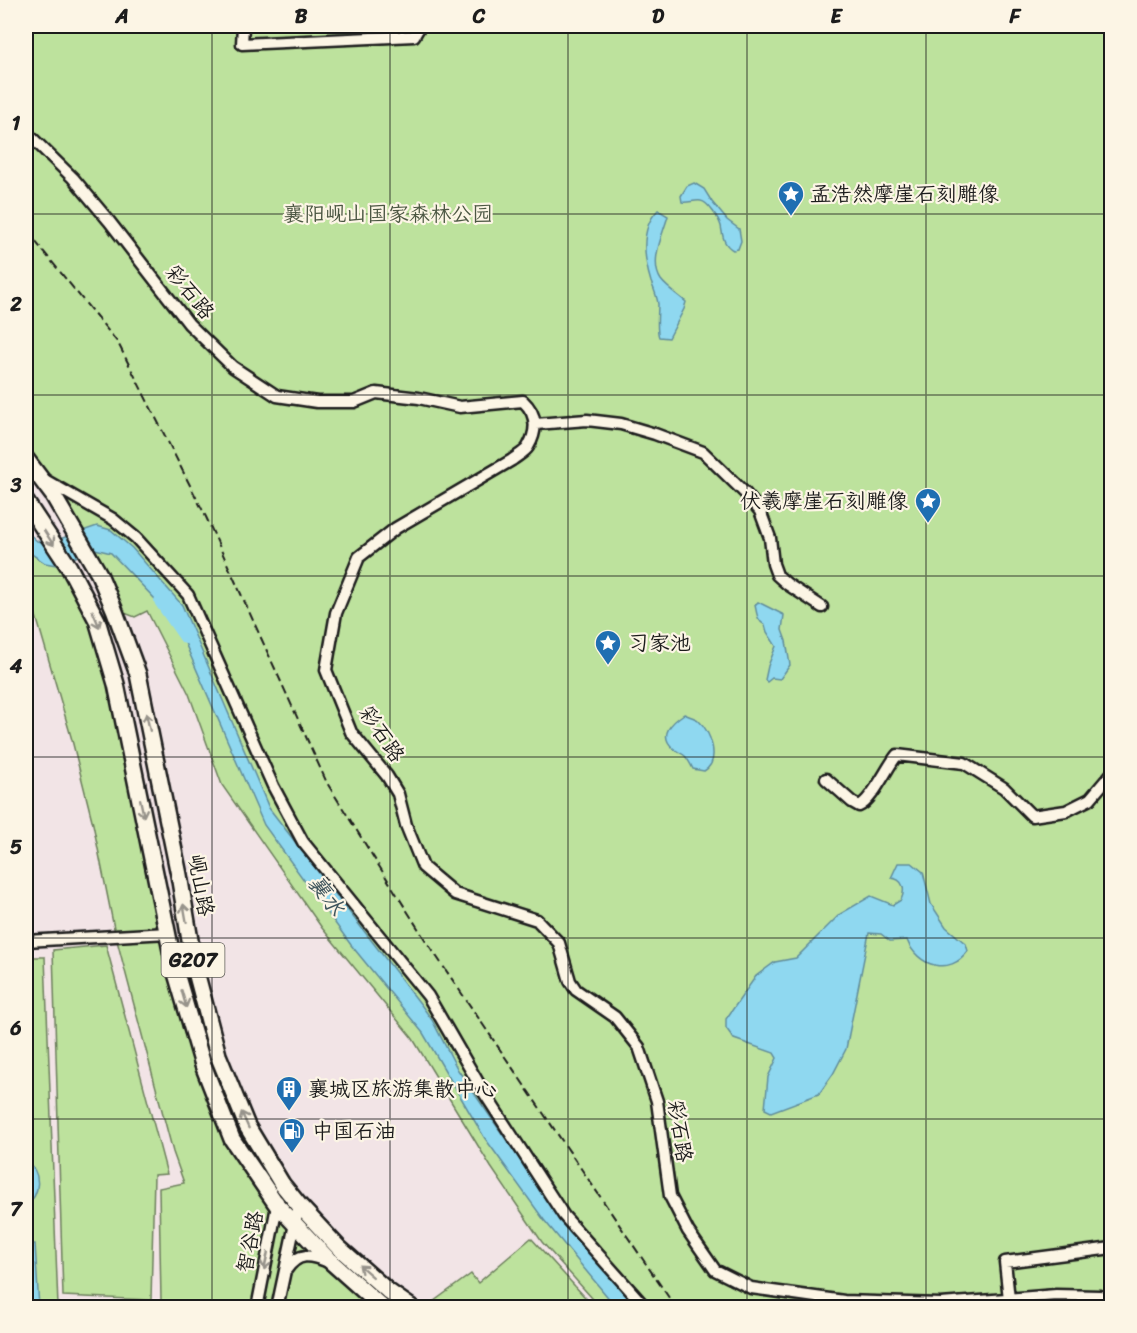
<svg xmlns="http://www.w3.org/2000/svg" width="1137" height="1333" viewBox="0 0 1137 1333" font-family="Sriracha,'LXGW WenKai TC',sans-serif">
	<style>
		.green { fill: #bde29d; stroke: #6c7f5c; stroke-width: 1.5 }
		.water { fill: #8fd8f0; stroke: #618d9b; stroke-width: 1.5 }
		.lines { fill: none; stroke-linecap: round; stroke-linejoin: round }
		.river { stroke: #8fd8f0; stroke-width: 14 }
		.minor-casing { stroke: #1c1c1c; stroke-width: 15 }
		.highway-casing { stroke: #1c1c1c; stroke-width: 20 }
		.minor { stroke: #fcf5e5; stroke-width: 10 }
		.highway { stroke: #fcf5e5; stroke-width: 15 }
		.rail { stroke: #1c1c1c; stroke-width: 2; stroke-dasharray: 9 4.5; stroke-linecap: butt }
		.oneway { stroke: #97938b }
		.grid { fill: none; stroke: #1c1c1c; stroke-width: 1.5; stroke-opacity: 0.55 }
		.labels { text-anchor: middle; stroke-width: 4.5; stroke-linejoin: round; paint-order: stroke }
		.shield { fill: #fcf5e5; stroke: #5f5d58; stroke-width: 1.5 }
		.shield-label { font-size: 20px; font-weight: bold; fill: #1c1c1c }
		.poi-label { font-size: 21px; fill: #1c1c1c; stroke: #fcf5e5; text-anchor: start }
		.park-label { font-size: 21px; fill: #4c5743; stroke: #fcf5e5 }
		.street-label { font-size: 21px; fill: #1c1c1c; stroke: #fcf5e5 }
		.water-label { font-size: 22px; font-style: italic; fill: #3e545c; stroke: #fcf5e5 }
		.neatline { fill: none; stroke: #1c1c1c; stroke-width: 2 }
		.grid-label { font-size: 20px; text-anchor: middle; font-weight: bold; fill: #1c1c1c }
	</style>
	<rect width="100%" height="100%" fill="#f2e4e6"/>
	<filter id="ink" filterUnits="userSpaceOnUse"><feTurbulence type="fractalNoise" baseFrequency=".0167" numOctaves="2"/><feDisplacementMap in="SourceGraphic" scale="12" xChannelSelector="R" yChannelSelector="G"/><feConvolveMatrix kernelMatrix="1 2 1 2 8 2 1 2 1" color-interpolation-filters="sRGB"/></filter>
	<g filter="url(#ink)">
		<path class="green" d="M26,26h1085v1281h-511l-58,-65 -51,-75 -78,-128 -91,-111 -100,-143 -33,-91 -42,-83 -12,6 -21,-8 -88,-150z
			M26,550l19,13h15l30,59 26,92 67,316 43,115 80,103 65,59 -150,1 -60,-7 -2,-113 25,-5 -11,-31 -58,-219 -22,-109 -21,-84 -38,-131 -8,-4z
			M106,945l61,229 -13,1 -3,125 -88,-4 -10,-346z
			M26,957h19l13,350h-32z
			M531,1238l63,69h-168l45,-33 7,9z"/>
		<path class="water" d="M694,183l10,6 8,13 15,18 12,9 2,12 -3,8 -5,1c-10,-6 -10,-13 -12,-24 -2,-7 -13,-24 -20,-25 -6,-1 -13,2 -19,1l-1,-6 6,-10z
			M658,210l10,6c-5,18 -19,46 -7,64 6,8 17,15 25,22l-2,7 -15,29 -10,-1c-3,-7 -1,-24 -1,-33 -1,-8 -4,-15 -7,-22 -7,-23 -12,-53 7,-72z
			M97,526l14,4 21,18 50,57 87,203 153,198 10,14 26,50 90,130 89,107h-21l-72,-87 -60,-83 -61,-104 -72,-88 -87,-120 -89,-205 -64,-67 -16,-4 -39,16 -11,-2 -19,-13v-19l11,10 11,2z
			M758,602l26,13 -2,15 4,11 4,24 -10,14 -8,-1 -5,4 -2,-2 3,-14 8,-20 -9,-14 -2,-7c-8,-4 -8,-11 -10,-20z
			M684,714c4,2 11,4 14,6 13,12 23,41 6,51l-11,-2c-2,-4 -5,-10 -8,-13 -3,-3 -8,-4 -12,-8 -15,-13 -1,-26 11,-34z
			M898,863h14l11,9 8,32 15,23 20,17 2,7c-18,26 -51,15 -61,-11l-17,1 -9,-7 -12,-1 -23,116 -13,25 -14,20 -48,18 -6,-3 3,-32 9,-19 -3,-5 -40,-14 -8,-11v-9l30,-43 19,-14 21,-4 44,-44 31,-18 22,9 8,-5c5,-11 2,-21 -10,-22z
			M26,1098c10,13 10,26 0,39z
			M26,1161c16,11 15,33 0,45z
			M26,1244h9l4,63h-13z"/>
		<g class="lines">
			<path class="river" d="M161,601l25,36"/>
			<g class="minor-casing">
				<path id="minor" d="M243,26l-1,18 172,-8 6,-10
					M26,132l47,46 36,43 80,103 44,43 44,29 40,6h37l22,-9 43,5 41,9 63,-6c14,13 15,29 5,46 -3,5 -11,9 -16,13l-116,68 -37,29 -23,56 -10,57 25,62 36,44 11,18 8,31 17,42 32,27 82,26 22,23 11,38 6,9 39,27 24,30 18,54 13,95 18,35 27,39 36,18 93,13 97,3 115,-9 43,1 13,2
					M536,424l51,-4 34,4 34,10 48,18 42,41 15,18 10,27 3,26 4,11 10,9 35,23
					M45,480l68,39 23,19 52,57 85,191 30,56 125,154 55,95 81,125 82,92
					M826,779l26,23 7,4c13,-5 28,-39 38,-51l67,8 40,25 28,28 34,-5 24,-12 22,-26
					M26,941l142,-8
					M286,1270c13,-19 24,-15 43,-8
					M257,1308l21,-107
					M277,1308l22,-103
					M1027,1308l-1,-7 -17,-2 -4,-37 107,-14"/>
			</g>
			<g class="highway-casing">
				<path id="highway" d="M26,459l27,36 46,79 15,35 24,65 41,201 15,89 24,91 29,71 35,58 17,21 39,42 51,45 23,16
					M26,502l43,65 28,53 19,64 59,286 28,95 29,74 45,66 51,54 55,49"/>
			</g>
			<use href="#minor" class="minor"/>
			<use href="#highway" class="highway"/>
			<path class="rail" d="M26,230l92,113 88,174 121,266 99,158 250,367"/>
		</g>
		<defs><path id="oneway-shaft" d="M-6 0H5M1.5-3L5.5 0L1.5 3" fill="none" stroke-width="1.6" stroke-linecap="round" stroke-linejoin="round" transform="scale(1.5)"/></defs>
		<g class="oneway">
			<use href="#oneway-shaft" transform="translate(49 538) rotate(57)"/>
			<use href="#oneway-shaft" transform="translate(96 619) rotate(67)"/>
			<use href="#oneway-shaft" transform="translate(148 722) rotate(-102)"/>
			<use href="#oneway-shaft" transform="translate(142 808) rotate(78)"/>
			<use href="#oneway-shaft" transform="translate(185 913) rotate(-100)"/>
			<use href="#oneway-shaft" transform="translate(184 999) rotate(74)"/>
			<use href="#oneway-shaft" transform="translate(245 1120) rotate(-114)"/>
			<use href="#oneway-shaft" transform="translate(266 1261) rotate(102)"/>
			<use href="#oneway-shaft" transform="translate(366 1271) rotate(-139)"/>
		</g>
	</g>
	<path class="grid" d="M212,26v1282M390,26v1282M568,26v1282M747,26v1282M926,26v1282M26,214h1086M26,395h1086M26,576h1086M26,757h1086M26,938h1086M26,1119h1086"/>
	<defs>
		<g id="sight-pin" transform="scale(1.35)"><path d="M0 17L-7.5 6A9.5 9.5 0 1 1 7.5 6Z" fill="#1f6fb2" stroke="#fcf5e5"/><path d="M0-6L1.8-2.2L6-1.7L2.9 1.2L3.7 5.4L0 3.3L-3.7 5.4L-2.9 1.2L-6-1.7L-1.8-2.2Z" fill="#fff"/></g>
		<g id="building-pin" transform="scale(1.35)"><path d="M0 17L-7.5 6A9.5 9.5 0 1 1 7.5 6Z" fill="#1f6fb2" stroke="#fcf5e5"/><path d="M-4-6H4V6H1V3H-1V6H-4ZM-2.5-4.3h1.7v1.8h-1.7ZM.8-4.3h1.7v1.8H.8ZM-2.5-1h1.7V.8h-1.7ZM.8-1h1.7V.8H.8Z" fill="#fff"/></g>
		<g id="fuel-pin" transform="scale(1.35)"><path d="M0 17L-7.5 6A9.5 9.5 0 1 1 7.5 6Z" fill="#1f6fb2" stroke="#fcf5e5"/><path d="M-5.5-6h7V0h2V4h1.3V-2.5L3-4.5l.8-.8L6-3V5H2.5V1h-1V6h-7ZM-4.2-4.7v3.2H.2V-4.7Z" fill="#fff"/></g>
	</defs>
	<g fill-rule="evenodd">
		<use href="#sight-pin" x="791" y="194"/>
		<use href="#sight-pin" x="928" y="501"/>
		<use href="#sight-pin" x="608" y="643"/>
		<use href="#building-pin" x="289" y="1089"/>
		<use href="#fuel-pin" x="292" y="1131"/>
	</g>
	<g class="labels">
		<rect class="shield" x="161.5" y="943" width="63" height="34" rx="4.5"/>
		<g class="shield-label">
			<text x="193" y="967">G207</text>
		</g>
		<g class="poi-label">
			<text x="810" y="201">孟浩然摩崖石刻雕像</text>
			<text x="908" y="508" text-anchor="end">伏羲摩崖石刻雕像</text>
			<text x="628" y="650">习家池</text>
			<text x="308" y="1096">襄城区旅游集散中心</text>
			<text x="312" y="1138">中国石油</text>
		</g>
		<g class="park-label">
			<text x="388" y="221">襄阳岘山国家森林公园</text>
		</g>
		<g class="street-label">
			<text transform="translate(190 292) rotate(51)" y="7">彩石路</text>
			<text transform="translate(382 734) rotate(56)" y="7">彩石路</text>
			<text transform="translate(201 885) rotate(80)" y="7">岘山路</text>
			<text transform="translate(680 1131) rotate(81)" y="7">彩石路</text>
			<text transform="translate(250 1242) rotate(-79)" y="7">智谷路</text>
		</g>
		<g class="water-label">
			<text transform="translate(327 895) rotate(53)" y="8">襄水</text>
		</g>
	</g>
	<rect width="1137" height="1333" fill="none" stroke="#fcf5e5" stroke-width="66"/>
	<rect x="33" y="33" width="1071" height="1267" class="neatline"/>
	<g class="grid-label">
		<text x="122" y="23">A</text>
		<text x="301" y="23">B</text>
		<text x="479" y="23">C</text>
		<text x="658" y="23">D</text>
		<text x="836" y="23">E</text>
		<text x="1015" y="23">F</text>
		<text x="16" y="130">1</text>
		<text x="16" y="311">2</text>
		<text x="16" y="492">3</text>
		<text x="16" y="673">4</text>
		<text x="16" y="854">5</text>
		<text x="16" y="1035">6</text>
		<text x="16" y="1216">7</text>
	</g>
</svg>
